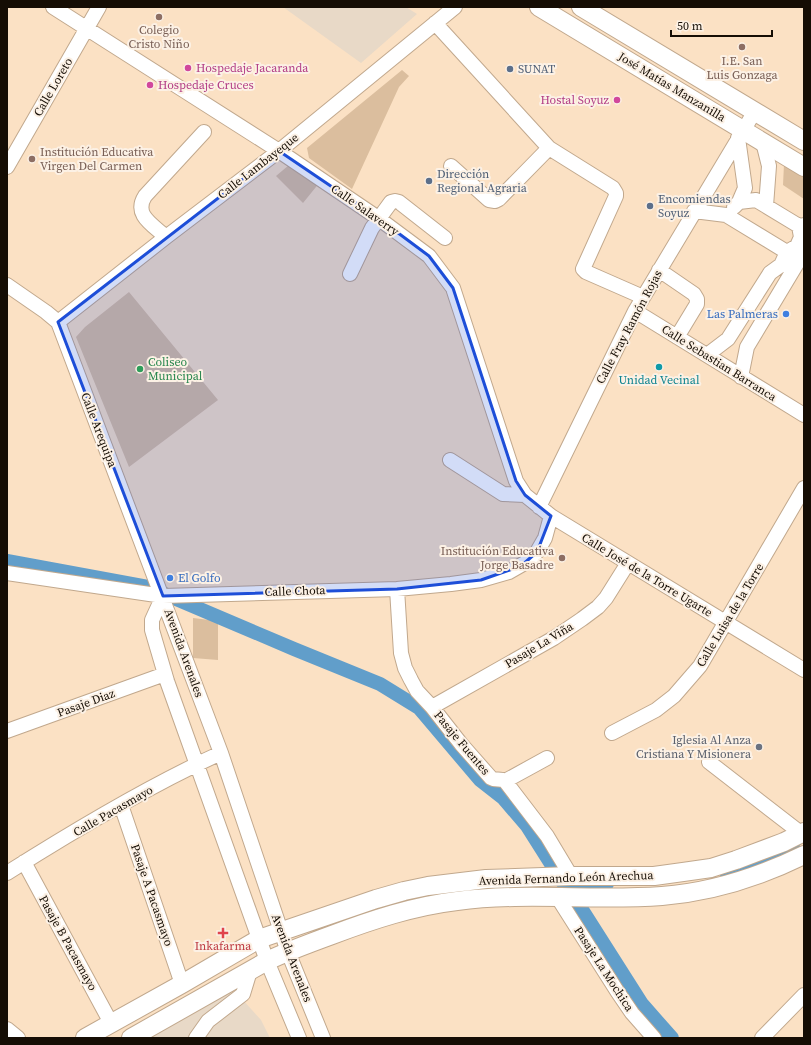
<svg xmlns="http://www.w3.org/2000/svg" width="811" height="1045" viewBox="0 0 811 1045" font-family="'Source Serif 4',serif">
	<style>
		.commercial { fill: #e8d9c7 }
		.green { fill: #dbbe9e }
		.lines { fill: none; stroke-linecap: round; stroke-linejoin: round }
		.canal { stroke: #619eca; stroke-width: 14 }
		.minor-casing { stroke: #c1a88d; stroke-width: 16 }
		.major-casing { stroke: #c1a88d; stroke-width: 20 }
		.minor { stroke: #fff; stroke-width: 14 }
		.major { stroke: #fff; stroke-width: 18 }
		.marked { fill: #1d4ed8; fill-opacity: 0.2; stroke: #1d4ed8; stroke-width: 3; stroke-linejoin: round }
		.education-dot { fill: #8d6e63; stroke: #fcf1e5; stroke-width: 1.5 }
		.hotel-dot { fill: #d1479c; stroke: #fcf1e5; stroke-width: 1.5 }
		.service-dot { fill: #5c6f8a; stroke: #fcf1e5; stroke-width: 1.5 }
		.shop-dot { fill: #3f7fe0; stroke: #fcf1e5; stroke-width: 1.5 }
		.culture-dot { fill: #0f9aa8; stroke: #fcf1e5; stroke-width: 1.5 }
		.leisure-dot { fill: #2e9e5b; stroke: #fcf1e5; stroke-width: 1.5 }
		.worship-dot { fill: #6b7280; stroke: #fcf1e5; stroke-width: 1.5 }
		.health-dot { fill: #e0444e; stroke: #fcf1e5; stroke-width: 1.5 }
		.labels { text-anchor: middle; stroke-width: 4; stroke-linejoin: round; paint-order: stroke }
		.education-label { font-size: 12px; fill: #785e54; stroke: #fcf1e5 }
		.hotel-label { font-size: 12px; fill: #b23c85; stroke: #fcf1e5; text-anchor: start }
		.service-label { font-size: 12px; fill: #4e5e75; stroke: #fcf1e5; text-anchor: start }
		.street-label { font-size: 12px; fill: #150d04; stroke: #fcf1e5 }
		.shop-label { font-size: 12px; fill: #366cbe; stroke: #fcf1e5; text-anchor: end }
		.leisure-label { font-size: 12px; fill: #27864d; stroke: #fcf1e5; text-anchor: start }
		.culture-label { font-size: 12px; fill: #0d838f; stroke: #fcf1e5 }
		.worship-label { font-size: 12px; fill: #5b616d; stroke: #fcf1e5; text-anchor: end }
		.health-label { font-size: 12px; fill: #be3a42; stroke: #fcf1e5 }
	</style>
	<rect width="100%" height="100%" fill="#fbe1c4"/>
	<path class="commercial" d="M283,7h123l11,7 -56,49z
		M235,979l-1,11 27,30 9,18h-119z"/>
	<path class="green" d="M402,70l7,6 -10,11 -47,102 -43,-31 -2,-10z
		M784,164l20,12v23l-21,-14z
		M289,165l31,17 -17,21 -27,-27z
		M129,292l89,108 -89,67 -53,-130 9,-10z
		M193,618l25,3v39l-25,-2z"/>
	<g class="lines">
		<path class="canal" d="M7,561l141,26 146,62 86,35 39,24 61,72 23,18 24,28 38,60 16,22 61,96 30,34
			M726,872l26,-7 41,-18
			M565,886l42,-2"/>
		<g class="minor-casing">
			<path id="minor" d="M53,7l226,144 99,67 51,38 24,32 63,193 9,14 26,21 253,154
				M435,23l114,125 64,40 3,5v3l-33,73 3,3 57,25
				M738,138l7,50 -6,14
				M763,142l6,24 -3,40 33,20 5,-1
				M451,166l38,34 6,1 4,-2 50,-51
				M7,167l92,-160
				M734,207l5,-5 17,-2 10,6
				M694,211l32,4 69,42
				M166,237c-13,-12 -33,-22 -21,-41l59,-64
				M659,270l35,24 3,5v5l-20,33
				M350,274l22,-46 19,-26 4,-1 4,1 46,36
				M7,285l39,27 12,10 163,431 67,199 35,86
				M635,311l169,104
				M58,322l108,-85 113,-86 176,-144
				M707,355l21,-16 42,-66 11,-8 6,-13 10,-6 4,-9 -2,-11
				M741,377l6,-30 57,-95
				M450,460l53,34 22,1
				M539,507l96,-196 120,-200
				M7,573l156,23 234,-7 54,-5 30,-4 28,-8 21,-12 7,-8 8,-14 6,-22
				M397,589l4,64 4,15 6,12 6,11 15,16 29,37 30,34c5,3 9,0 14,3l42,55 24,40
				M163,596l-11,24v10l15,51 100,280 32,77
				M432,707l122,-69 28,-19 16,-12 8,-9 22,-35
				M7,731l158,-57
				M612,733l44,-23 18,-14 26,-30 104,-178
				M709,762l93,72
				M505,781l42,-23
				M121,805l61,179
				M24,862l87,161
				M7,873c68,-43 141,-87 214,-120
				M558,898l59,93 15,22 22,25
				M7,1029l11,9
				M196,1038l12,-17 35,-27 7,-23
				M762,1038l42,-43"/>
		</g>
		<g class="major-casing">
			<path id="major" d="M539,7l265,160
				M581,7l223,134
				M85,1038l97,-54 77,-45 117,-40 28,-8 24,-5 58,-7 85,-3h83l29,-4 28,-4 25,-8 48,-18 20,-10
				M131,1038l136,-77c21,-10 43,-18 65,-26 40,-15 82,-29 125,-34 68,-9 137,0 205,-5 50,-4 97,-19 142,-41"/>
		</g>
		<use href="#minor" class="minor"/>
		<use href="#major" class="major"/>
	</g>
	<path class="marked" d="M279,151l99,67 51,38 24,32 63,193 9,14 26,21 -14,36 -16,14 -40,14 -84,9 -234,7 -105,-274z"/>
	<g class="education-dot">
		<circle cx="159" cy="17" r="4"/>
		<circle cx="742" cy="47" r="4"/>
		<circle cx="32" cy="159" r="4"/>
		<circle cx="562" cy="558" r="4"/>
	</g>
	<g class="hotel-dot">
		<circle cx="188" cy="68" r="4"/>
		<circle cx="150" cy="85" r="4"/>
		<circle cx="617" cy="100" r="4"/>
	</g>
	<g class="service-dot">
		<circle cx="510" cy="69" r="4"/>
		<circle cx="429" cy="181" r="4"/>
		<circle cx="650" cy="206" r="4"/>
	</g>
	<g class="shop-dot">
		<circle cx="786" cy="314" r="4"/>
		<circle cx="170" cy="578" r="4"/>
	</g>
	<circle class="culture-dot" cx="659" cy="367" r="4"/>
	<circle class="leisure-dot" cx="140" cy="369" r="4"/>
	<circle class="worship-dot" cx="759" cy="747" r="4"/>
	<path class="health-dot" d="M221 927h4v4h4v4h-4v4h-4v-4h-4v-4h4z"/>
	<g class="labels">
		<g class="education-label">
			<text x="159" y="34">Colegio<tspan x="159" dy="14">Cristo Niño</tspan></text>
			<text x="742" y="65">I.E. San<tspan x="742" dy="14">Luis Gonzaga</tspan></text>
			<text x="40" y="156" text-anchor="start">Institución Educativa<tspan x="40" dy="14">Virgen Del Carmen</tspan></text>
			<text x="554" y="555" text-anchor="end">Institución Educativa<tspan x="554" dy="14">Jorge Basadre</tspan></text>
		</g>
		<g class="hotel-label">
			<text x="196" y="72">Hospedaje Jacaranda</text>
			<text x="158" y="89">Hospedaje Cruces</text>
			<text x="609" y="104" text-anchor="end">Hostal Soyuz</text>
		</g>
		<g class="service-label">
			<text x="518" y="73">SUNAT</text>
			<text x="437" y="178">Dirección<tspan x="437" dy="14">Regional Agraria</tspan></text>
			<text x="658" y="203">Encomiendas<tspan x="658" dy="14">Soyuz</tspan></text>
		</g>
		<g class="street-label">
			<text transform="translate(53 87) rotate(-60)" y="4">Calle Loreto</text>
			<text transform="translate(672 87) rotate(31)" y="4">José Matías Manzanilla</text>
			<text transform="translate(258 166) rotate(-38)" y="4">Calle Lambayeque</text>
			<text transform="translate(365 210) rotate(35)" y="4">Calle Salaverry</text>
			<text transform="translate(629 327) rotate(-62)" y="4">Calle Fray Ramón Rojas</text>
			<text transform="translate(719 363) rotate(32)" y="4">Calle Sebastian Barranca</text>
			<text transform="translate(99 430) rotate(69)" y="4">Calle Arequipa</text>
			<text transform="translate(647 575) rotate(31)" y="4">Calle José de la Torre Ugarte</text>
			<text transform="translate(295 591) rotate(-2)" y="4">Calle Chota</text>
			<text transform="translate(730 615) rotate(-59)" y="4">Calle Luisa de la Torre</text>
			<text transform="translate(539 645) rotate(-31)" y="4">Pasaje La Viña</text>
			<text transform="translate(184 653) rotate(70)" y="4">Avenida Arenales</text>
			<text transform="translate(86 703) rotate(-20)" y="4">Pasaje Diaz</text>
			<text transform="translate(462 743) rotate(50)" y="4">Pasaje Fuentes</text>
			<text transform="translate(113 811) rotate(-30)" y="4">Calle Pacasmayo</text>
			<text transform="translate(566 878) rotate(-2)" y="4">Avenida Fernando León Arechua</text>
			<text transform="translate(152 895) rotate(71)" y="4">Pasaje A Pacasmayo</text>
			<text transform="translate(68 943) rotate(61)" y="4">Pasaje B Pacasmayo</text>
			<text transform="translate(292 958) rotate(69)" y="4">Avenida Arenales</text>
			<text transform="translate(604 969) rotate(57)" y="4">Pasaje La Mochica</text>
		</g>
		<g class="shop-label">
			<text x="778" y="318">Las Palmeras</text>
			<text x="178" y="582" text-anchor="start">El Golfo</text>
		</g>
		<g class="leisure-label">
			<text x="148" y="366">Coliseo<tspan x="148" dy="14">Municipal</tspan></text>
		</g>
		<g class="culture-label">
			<text x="659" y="384">Unidad Vecinal</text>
		</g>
		<g class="worship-label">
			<text x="751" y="744">Iglesia Al Anza<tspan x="751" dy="14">Cristiana Y Misionera</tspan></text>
		</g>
		<g class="health-label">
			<text x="223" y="950">Inkafarma</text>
		</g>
	</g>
	<rect width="811" height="1045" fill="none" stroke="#150d04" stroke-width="16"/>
	<path d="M671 30v6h101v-6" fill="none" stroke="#150d04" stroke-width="2"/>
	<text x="677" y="30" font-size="12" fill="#150d04" stroke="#fcf1e5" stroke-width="3" paint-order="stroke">50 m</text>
</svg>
